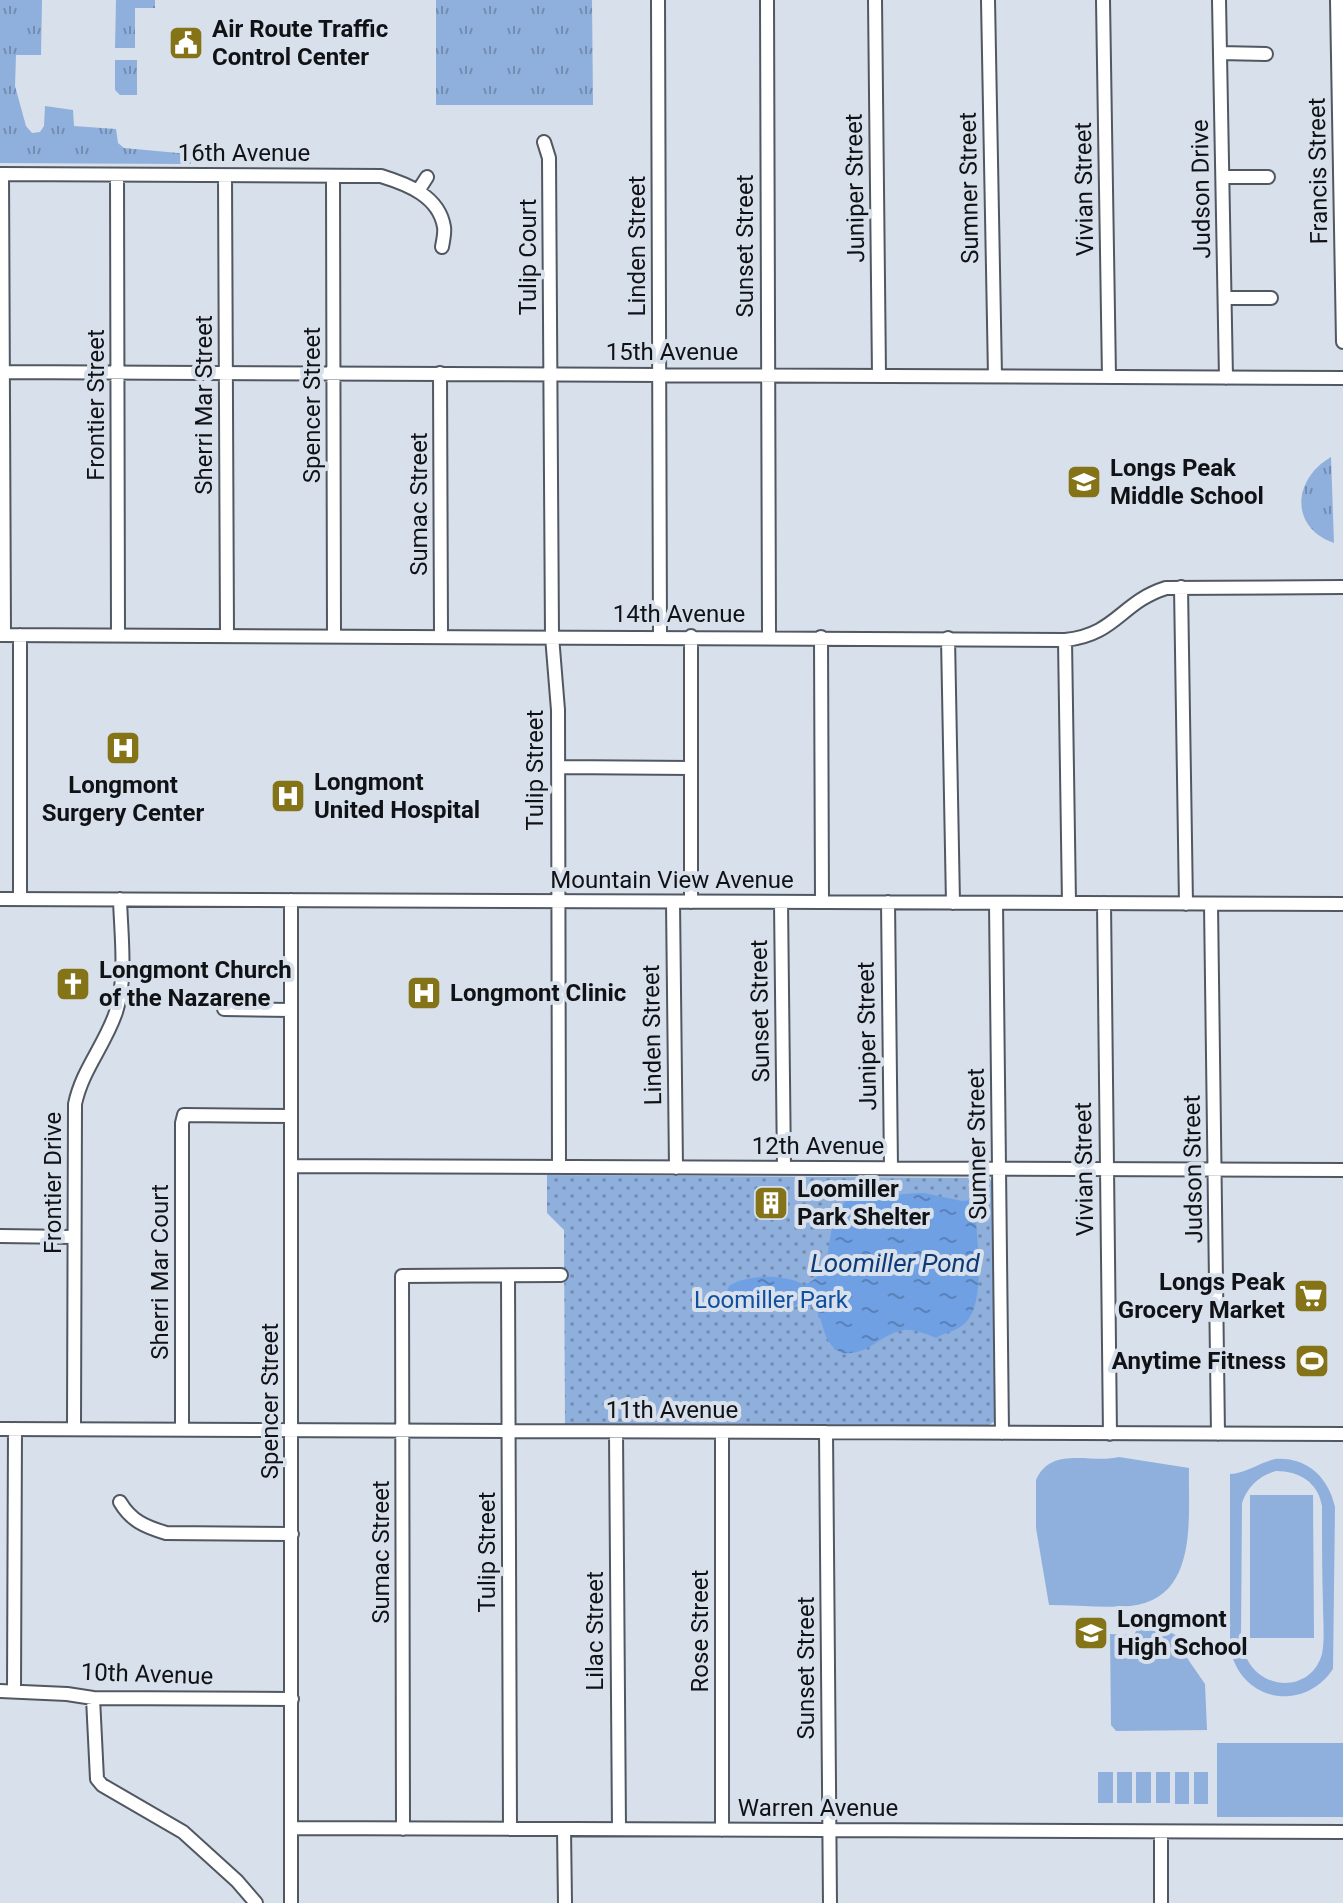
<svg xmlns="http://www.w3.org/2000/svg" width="1343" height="1903" viewBox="0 0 1343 1903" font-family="Roboto,sans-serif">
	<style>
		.grass { fill: url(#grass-tufts) }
		.park { fill: url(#park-dots) }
		.pitch { fill: #8fafdc; fill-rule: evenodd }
		.water { fill: url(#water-ripples) }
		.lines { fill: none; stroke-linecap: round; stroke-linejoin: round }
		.minor-casing { stroke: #515862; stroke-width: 16 }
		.minor { stroke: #fff; stroke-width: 12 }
		.labels { text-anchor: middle; stroke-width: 8; stroke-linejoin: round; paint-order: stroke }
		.poi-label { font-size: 24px; font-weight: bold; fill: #101216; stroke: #d7e0eb; text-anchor: start }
		.street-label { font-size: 24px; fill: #101216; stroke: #d7e0eb }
		.park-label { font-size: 24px; fill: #1150a0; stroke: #d7e0eb }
		.water-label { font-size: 26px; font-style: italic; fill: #0c3b78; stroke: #d7e0eb }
	</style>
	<defs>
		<pattern id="grass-tufts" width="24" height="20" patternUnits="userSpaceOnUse" patternTransform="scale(2)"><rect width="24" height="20" fill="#8fafdc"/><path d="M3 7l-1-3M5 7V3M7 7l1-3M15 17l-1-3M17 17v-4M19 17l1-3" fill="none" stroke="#738db1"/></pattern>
		<pattern id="park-dots" width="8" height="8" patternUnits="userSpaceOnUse" patternTransform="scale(2)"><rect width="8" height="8" fill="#8fafdc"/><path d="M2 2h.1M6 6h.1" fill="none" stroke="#738db1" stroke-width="1.8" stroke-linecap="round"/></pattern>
		<pattern id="water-ripples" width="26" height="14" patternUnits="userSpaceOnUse" patternTransform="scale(2)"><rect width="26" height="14" fill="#6fa0e4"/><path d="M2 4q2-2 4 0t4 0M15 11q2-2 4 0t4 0" fill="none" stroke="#5a81b8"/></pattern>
	</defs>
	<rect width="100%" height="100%" fill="#d7e0eb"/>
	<path class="grass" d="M0,0h42l-1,55h-25l-1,31 11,40 6,7 8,-1 4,-6 1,-20 28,4 1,16 42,3 2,14 6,5 65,6 2,10 -191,-1z
		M116,0h39v8h-20v40h-20z
		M436,0h156l1,105h-157z
		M115,60h22v35h-17l-5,-5z
		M1331,457l3,86c-45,-16 -41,-64 -3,-86z"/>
	<path class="park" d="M547,1175l442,3 3,4 3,239 -6,4 -424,-1 -1,-194 -17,-17z"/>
	<path class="pitch" d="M1119,1457l70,11c-1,50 10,131 -59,138 -27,2 -55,-1 -81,-1l-13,-77v-48c15,-35 56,-16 83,-23z
		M1275,1459c31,-2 53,17 60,48l-2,162c-30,45 -94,32 -103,-22v-173c15,0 29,-11 45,-15zM1276,1471c23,0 42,11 46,35 0,33 0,66 1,98 0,16 2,35 -1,50 -12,44 -78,38 -81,-19l1,-132c6,-17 17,-27 34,-32z
		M1250,1495h63l1,143h-64z
		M1143,1618l61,32 5,1 -1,4 -5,-2 -18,2 20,29 2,46 -91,1 -5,-6 -1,-91 24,1z
		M1217,1743h126v74h-126z
		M1098,1772h15v31h-15z
		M1117,1772h15v31h-15z
		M1136,1772h15v31h-15z
		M1156,1772h14v31h-14z
		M1175,1772h14v32h-14z
		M1194,1772h14v32h-14z"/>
	<path class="water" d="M924,1193l38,8 12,-1c2,29 14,105 -10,124 -7,7 -19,8 -28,14 -10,-4 -22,-9 -32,-8 -24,4 -36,26 -62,23 -25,-12 -14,-40 -34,-48 -7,-3 -12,0 -18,2 -23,8 -47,4 -64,-13l3,-8c18,-12 57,-12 75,-1 28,-11 22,-37 29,-61 3,-10 11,-19 15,-29 10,4 61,-2 76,-2z"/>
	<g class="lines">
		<g class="minor-casing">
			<path id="minor" d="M658,0l2,637
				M767,0l2,636
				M875,0l4,375
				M988,0l7,376
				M1103,0l6,377
				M1219,0l7,378
				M1337,0l6,342
				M1220,53l46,1
				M544,142l5,16 3,478 6,74 1,457
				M0,174l381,2c26,8 58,20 63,51 1,6 -1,14 -2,20
				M2,174l2,461
				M117,175l1,460
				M225,176l2,459
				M333,176l1,459
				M1223,177h45
				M418,191l9,-14
				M1225,298h46
				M0,372l1343,6
				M440,373l1,262
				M1181,587l5,317
				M0,635l1065,5c51,-5 56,-38 101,-52l177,-1
				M20,635v264
				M821,637l1,265
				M948,638l5,265
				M1065,640l4,263
				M558,767l133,1
				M0,899l1343,5
				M673,902l3,266
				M691,902v-266
				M781,902l3,266
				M888,902l3,266
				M996,903l6,530
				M1104,903l6,531
				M1211,904l7,530
				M224,1009l67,1
				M292,1166l1051,4
				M0,1236l74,1
				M508,1276l2,553
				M0,1429l1343,5
				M74,1429l1,-325c7,-34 30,-59 41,-92 11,-34 5,-77 4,-113
				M182,1430v-307l2,-8 107,1
				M616,1432l3,397
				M826,1432l4,471
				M120,1502c11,19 26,25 46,31l126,1
				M0,1691l67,3 26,4 199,1
				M14,1691l1,-262
				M93,1698l4,81 5,6 81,47 54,49 19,22
				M292,1828l1051,4
				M403,1829l-1,-553 159,-1
				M564,1829l1,74
				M722,1830v-398
				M1161,1832v71
				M291,1903v-1003"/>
		</g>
		<use href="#minor" class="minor"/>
	</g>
	<defs>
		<g id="civic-square" transform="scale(1.8)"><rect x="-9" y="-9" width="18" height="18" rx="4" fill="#847417" stroke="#d7e0eb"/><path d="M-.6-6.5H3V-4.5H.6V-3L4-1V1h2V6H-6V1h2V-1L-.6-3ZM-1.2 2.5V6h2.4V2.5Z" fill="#fff"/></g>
		<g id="school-square" transform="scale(1.8)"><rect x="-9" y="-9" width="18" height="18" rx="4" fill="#847417" stroke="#d7e0eb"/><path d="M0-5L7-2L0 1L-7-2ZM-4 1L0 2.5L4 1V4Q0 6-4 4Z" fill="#fff"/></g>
		<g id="hospital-square" transform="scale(1.8)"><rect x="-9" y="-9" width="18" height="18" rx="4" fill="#847417" stroke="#d7e0eb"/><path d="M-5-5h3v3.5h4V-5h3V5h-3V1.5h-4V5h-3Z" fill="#fff"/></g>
		<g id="church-square" transform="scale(1.8)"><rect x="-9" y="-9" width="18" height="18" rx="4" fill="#847417" stroke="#d7e0eb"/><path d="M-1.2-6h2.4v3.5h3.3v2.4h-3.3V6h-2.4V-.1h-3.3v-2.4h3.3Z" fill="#fff"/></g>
		<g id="building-square" transform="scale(1.8)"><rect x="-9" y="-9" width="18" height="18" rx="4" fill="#847417" stroke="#d7e0eb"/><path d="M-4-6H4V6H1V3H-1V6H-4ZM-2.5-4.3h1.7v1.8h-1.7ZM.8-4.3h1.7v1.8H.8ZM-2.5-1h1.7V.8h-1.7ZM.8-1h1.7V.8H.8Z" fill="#fff"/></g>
		<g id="supermarket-square" transform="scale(1.8)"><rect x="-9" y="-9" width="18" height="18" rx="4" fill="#847417" stroke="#d7e0eb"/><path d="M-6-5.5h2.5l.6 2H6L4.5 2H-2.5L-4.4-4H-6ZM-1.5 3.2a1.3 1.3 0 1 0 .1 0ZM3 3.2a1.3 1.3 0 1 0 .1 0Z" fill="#fff"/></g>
		<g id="stadium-square" transform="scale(1.8)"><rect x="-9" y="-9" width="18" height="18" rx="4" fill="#847417" stroke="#d7e0eb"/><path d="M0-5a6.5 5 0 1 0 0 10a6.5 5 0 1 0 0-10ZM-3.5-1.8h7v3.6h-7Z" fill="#fff"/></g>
	</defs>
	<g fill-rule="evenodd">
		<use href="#civic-square" x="186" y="43"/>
		<use href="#school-square" x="1084" y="482"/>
		<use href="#hospital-square" x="123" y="748"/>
		<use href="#hospital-square" x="288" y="796"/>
		<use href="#church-square" x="73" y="984"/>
		<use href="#hospital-square" x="424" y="993"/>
		<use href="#building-square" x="771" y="1203"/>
		<use href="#supermarket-square" x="1311" y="1296"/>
		<use href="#stadium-square" x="1312" y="1361"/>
		<use href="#school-square" x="1091" y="1633"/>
	</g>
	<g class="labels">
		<g class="poi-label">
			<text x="212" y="37">Air Route Traffic<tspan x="212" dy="28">Control Center</tspan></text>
			<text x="1110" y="476">Longs Peak<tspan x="1110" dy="28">Middle School</tspan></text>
			<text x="314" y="790">Longmont<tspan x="314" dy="28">United Hospital</tspan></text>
			<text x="123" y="793" text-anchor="middle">Longmont<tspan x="123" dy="28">Surgery Center</tspan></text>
			<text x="99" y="978">Longmont Church<tspan x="99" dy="28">of the Nazarene</tspan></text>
			<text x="450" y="1001">Longmont Clinic</text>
			<text x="797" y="1197">Loomiller<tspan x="797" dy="28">Park Shelter</tspan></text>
			<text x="1285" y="1290" text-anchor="end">Longs Peak<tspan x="1285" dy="28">Grocery Market</tspan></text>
			<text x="1286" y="1369" text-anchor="end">Anytime Fitness</text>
			<text x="1117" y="1627">Longmont<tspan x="1117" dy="28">High School</tspan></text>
		</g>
		<g class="street-label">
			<text x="244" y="161">16th Avenue</text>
			<text transform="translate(1318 171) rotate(-91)" y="8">Francis Street</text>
			<text transform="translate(855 188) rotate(-91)" y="8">Juniper Street</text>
			<text transform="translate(969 188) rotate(-91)" y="8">Sumner Street</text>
			<text transform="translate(1084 189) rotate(-91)" y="8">Vivian Street</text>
			<text transform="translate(1201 189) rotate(-91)" y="8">Judson Drive</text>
			<text transform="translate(637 246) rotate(-90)" y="8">Linden Street</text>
			<text transform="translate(745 246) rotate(-90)" y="8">Sunset Street</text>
			<text transform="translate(528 257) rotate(-90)" y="8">Tulip Court</text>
			<text x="672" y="360">15th Avenue</text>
			<text transform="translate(96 405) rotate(-90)" y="8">Frontier Street</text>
			<text transform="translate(204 405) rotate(-90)" y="8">Sherri Mar Street</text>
			<text transform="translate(312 405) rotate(-90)" y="8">Spencer Street</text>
			<text transform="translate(419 504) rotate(-90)" y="8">Sumac Street</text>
			<text x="679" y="622">14th Avenue</text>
			<text transform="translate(535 770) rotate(-90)" y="8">Tulip Street</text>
			<text x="672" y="888">Mountain View Avenue</text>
			<text transform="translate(760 1011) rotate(-91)" y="8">Sunset Street</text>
			<text transform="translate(652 1035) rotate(-91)" y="8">Linden Street</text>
			<text transform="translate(867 1036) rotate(-91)" y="8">Juniper Street</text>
			<text transform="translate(977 1144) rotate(-91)" y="8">Sumner Street</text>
			<text x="818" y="1154">12th Avenue</text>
			<text transform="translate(1084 1169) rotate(-91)" y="8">Vivian Street</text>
			<text transform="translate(1193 1169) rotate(-91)" y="8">Judson Street</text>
			<text transform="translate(53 1183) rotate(-90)" y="8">Frontier Drive</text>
			<text transform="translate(160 1272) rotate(-90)" y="8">Sherri Mar Court</text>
			<text transform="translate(270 1401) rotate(-90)" y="8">Spencer Street</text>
			<text x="672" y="1418">11th Avenue</text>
			<text transform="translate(381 1552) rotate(-90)" y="8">Sumac Street</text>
			<text transform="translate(487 1552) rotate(-90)" y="8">Tulip Street</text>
			<text transform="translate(595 1631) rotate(-90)" y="8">Lilac Street</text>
			<text transform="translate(700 1631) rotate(-90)" y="8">Rose Street</text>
			<text transform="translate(806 1668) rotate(-90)" y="8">Sunset Street</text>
			<text transform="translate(147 1674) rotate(2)" y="8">10th Avenue</text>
			<text x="818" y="1816">Warren Avenue</text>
		</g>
		<g class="park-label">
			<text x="771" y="1308">Loomiller Park</text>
		</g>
		<g class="water-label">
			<text x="895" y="1272">Loomiller Pond</text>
		</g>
	</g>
</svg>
